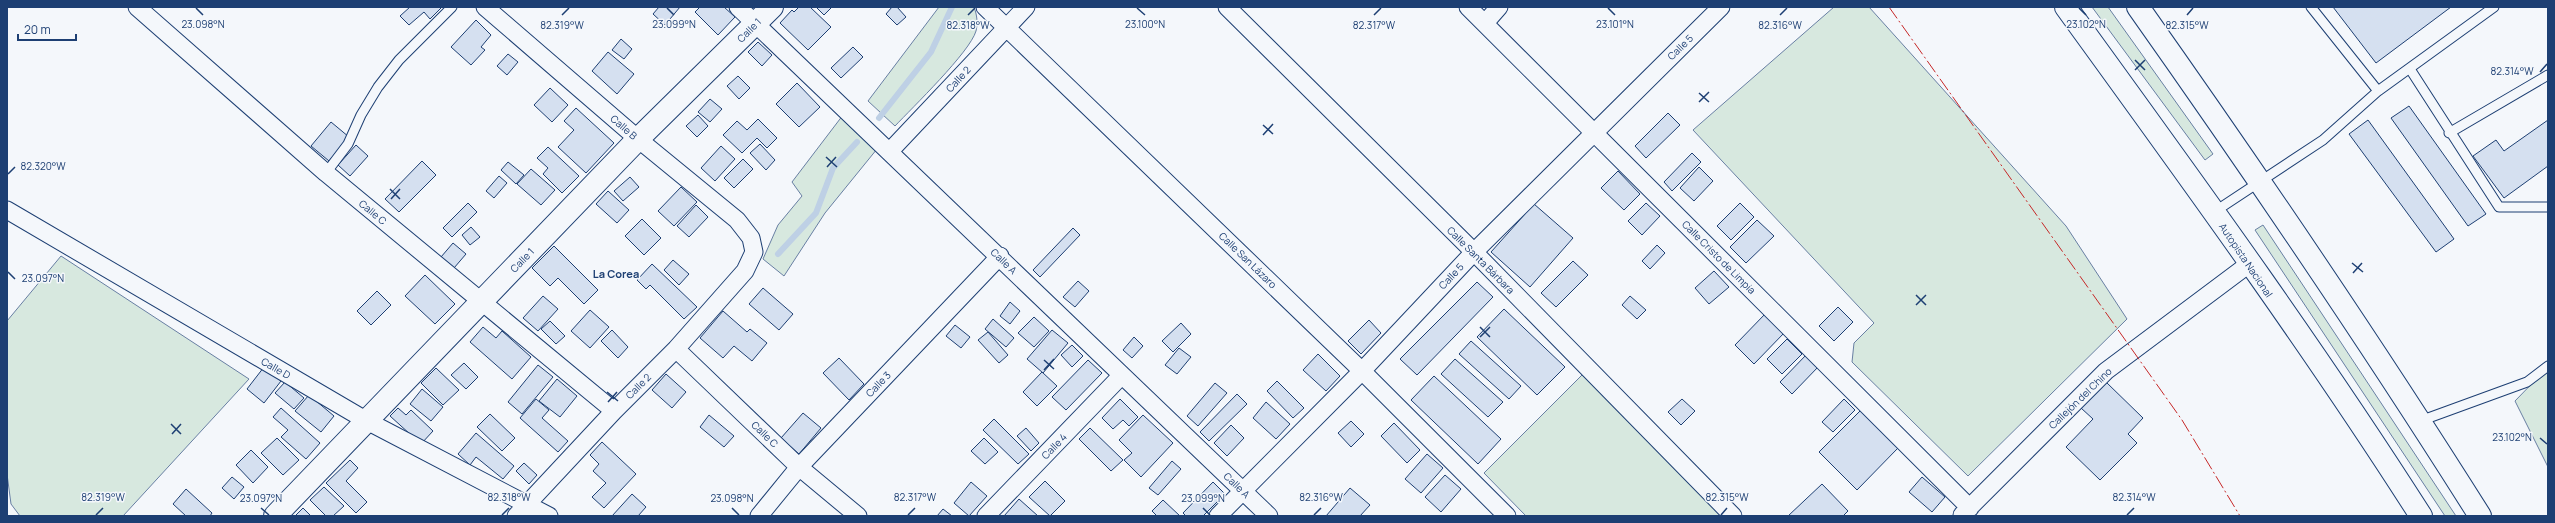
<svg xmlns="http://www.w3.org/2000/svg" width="2555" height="523" viewBox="0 0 2555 523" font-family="Manrope,sans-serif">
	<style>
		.green { fill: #d7e8df; stroke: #687fa3 }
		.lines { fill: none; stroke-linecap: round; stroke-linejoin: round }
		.stream { stroke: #bed0e5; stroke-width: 6 }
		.building { fill: #d5e0f0; stroke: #1d3f73 }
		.service-casing { stroke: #1d3f73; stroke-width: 11 }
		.minor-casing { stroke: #1d3f73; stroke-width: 19 }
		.tertiary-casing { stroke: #1d3f73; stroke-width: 24 }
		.motorway-casing { stroke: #1d3f73; stroke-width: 24 }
		.service { stroke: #f4f7fb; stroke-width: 9 }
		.minor { stroke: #f4f7fb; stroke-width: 17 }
		.tertiary { stroke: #f4f7fb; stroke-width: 22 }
		.motorway { stroke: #f4f7fb; stroke-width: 22 }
		.power { stroke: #c62828; stroke-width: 1; stroke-dasharray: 14 3 2 3; stroke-linecap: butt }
		.ticks { fill: none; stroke: #1d3f73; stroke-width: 1.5 }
		.labels { text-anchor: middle; stroke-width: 3; stroke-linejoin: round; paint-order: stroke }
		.street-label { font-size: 10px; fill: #1d3f73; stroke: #f4f7fb }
		.neighbourhood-label { font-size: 11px; font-weight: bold; fill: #1d3f73; stroke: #f4f7fb }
		.ticks-label { font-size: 10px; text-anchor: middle; fill: #1d3f73; stroke: #f4f7fb; stroke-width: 3; stroke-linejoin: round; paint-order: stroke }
	</style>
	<rect width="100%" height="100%" fill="#f4f7fb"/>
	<path class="green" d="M939,7h35c3,8 4,16 2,24 -6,21 -64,77 -81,95l-27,-25z
		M1834,7h35l197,219 61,93 -159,157 -116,-114 2,-19 20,-20 -181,-193z
		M2092,7h16l105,147 -8,6z
		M843,115l34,34 -52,64 -41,63 -21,-17 15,-34 24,-29 -10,-14z
		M2263,225l193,291h-11l-190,-286z
		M61,256l188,123 -126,137h-103l-9,-12 -4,-30v-153z
		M2548,367v100l-33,-66z
		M1583,374l138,142h-195l-42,-43z"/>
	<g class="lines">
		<path class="stream" d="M879,118l52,-66 21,-45
			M778,254l38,-41 17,-45 24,-26"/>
	</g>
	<path class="building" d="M410,7h32l-12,12 -6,-7 -15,13 -9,-9z
		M659,7h21l-15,18 -12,-11z
		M700,7h24l11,10 -17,18 -23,-23z
		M799,7h11l21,20 -23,23 -28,-27 12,-13 2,2z
		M816,7h16l-8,8z
		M892,7h5l9,10 -9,8 -11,-11z
		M2333,7h118l-75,56z
		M476,20l15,15 -10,12 4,3 -14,15 -20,-18z
		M621,39l11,10 -8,10 -12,-9z
		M758,42l14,13 -10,11 -14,-14z
		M853,47l10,10 -22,21 -10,-10z
		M608,52l26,22 -17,20 -25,-23z
		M508,54l10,8 -11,13 -10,-9z
		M738,76l12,12 -11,11 -12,-13z
		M797,83l23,24 -21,20 -23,-23z
		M550,88l18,17 -16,17 -18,-17z
		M710,99l12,10 -12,13 -12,-10z
		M2409,106l77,108 -18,12 -77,-108z
		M576,108l38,35 -28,30 -28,-26 16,-17 -10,-9z
		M1668,113l12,12 -34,33 -11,-12z
		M698,115l10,11 -11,11 -11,-11z
		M758,119l19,19 -10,10 -10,-10 -15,15 -19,-18 14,-14 10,9z
		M2368,120l86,119 -18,13 -87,-118z
		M2548,120v46l-44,32 -31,-42 23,-16 8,11z
		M331,122l18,15 -20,24 -18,-15z
		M760,144l15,16 -9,10 -16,-17z
		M356,145l12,11 -18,20 -12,-11z
		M721,146l14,13 -20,22 -14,-13z
		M548,147l31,29 -17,17 -19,-19 5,-6 -11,-10z
		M1692,153l9,9 -29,29 -8,-9z
		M743,159l10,10 -19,19 -10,-10z
		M422,161l14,14 -37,37 -14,-13z
		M508,162l16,13 -8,9 -15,-14z
		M1699,167l14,14 -19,20 -14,-13z
		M531,169l24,21 -14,15 -24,-21z
		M1618,171l22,23 -16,16 -23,-22z
		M499,176l8,7 -13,15 -8,-7z
		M630,177l9,10 -16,14 -9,-10z
		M681,187l16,15 -23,24 -16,-15z
		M608,191l21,19 -12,13 -21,-19z
		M468,203l9,9 -25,25 -9,-9z
		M1646,203l14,13 -18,19 -14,-14z
		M1740,203l14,14 -23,23 -14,-14z
		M1534,204l39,34 -43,49 -39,-35z
		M696,205l12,12 -19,20 -12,-11z
		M642,219l19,19 -17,17 -19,-19z
		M1757,220l17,16 -28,27 -16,-16z
		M471,227l9,10 -10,8 -8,-10z
		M1073,228l7,7 -40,42 -7,-7z
		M453,243l13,11 -12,14 -13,-11z
		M1657,245l8,8 -15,16 -8,-8z
		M554,246l44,44 -14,14 -26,-26 -8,8 -18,-18z
		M673,260l16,14 -10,11 -15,-15z
		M1573,261l15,14 -32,32 -15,-14z
		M652,264l45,43 -13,12 -34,-34 -4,4 -9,-9z
		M1714,271l15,16 -20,17 -14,-16z
		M425,275l30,29 -20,20 -30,-28z
		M1078,281l11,10 -14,16 -12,-10z
		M1477,282l16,15 -76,78 -17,-16z
		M763,288l30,26 -14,16 -30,-26z
		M377,291l14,14 -20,20 -14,-14z
		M543,296l15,13 -20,22 -15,-13z
		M1630,296l16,14 -9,9 -15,-14z
		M1010,302l10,9 -10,13 -10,-8z
		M1838,307l15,15 -19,19 -15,-15z
		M1504,309l61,58 -28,28 -60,-58z
		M590,310l19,17 -19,21 -19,-17z
		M723,311l24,21 3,-3 17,14 -15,18 -18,-15 -11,12 -23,-20z
		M1766,313l19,19 -31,32 -19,-19z
		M1034,317l15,14 -15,16 -16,-14z
		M993,319l21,19 -8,9 -21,-18z
		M1369,320l12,13 -20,21 -13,-13z
		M550,321l15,15 -9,8 -15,-15z
		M1181,323l10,11 -18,18 -11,-11z
		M955,325l15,12 -9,11 -15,-12z
		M483,327l13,11 6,-7 29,26 -19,22 -42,-37z
		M612,330l16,17 -10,11 -17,-17z
		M1052,330l16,13 -25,30 -16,-14z
		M988,332l20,23 -9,8 -21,-23z
		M1134,337l9,9 -11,12 -9,-8z
		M1787,339l15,15 -20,20 -15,-15z
		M1471,341l50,45 -12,13 -50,-45z
		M1072,345l11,11 -11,11 -11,-12z
		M1179,348l12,9 -14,17 -12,-9z
		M1318,354l22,22 -14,15 -23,-21z
		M1807,354l12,12 -27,28 -12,-12z
		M839,358l25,26 -15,16 -26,-27z
		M1455,359l48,43 -15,15 -47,-43z
		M1088,360l14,13 -36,37 -14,-13z
		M464,363l14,14 -12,12 -15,-14z
		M538,365l15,12 -31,37 -14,-12z
		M264,367l17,14 -17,22 -17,-14z
		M436,368l23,22 -16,15 -22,-22z
		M1042,372l15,14 -20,20 -14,-14z
		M666,374l20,18 -14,16 -20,-18z
		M1434,376l67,63 -23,25 -67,-64z
		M557,379l20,17 -17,21 -21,-16z
		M1277,381l27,27 -11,10 -26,-27z
		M285,382l19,16 -10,11 -19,-16z
		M2106,382l37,36 -15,16 9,9 -37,37 -34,-33 27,-28 -12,-11z
		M1215,383l12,10 -29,33 -11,-10z
		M422,389l21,18 -12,14 -21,-17z
		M1237,394l10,10 -38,37 -9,-9z
		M309,395l25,21 -13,16 -26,-21z
		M536,399l13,11 -7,8 26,23 -10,11 -38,-34z
		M1120,399l18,18 -9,9 -6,-6 -10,9 -11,-11z
		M1682,399l13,12 -14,14 -13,-13z
		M1844,399l11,11 -22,22 -11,-10z
		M1266,402l24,22 -14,15 -23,-21z
		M281,408l39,35 -14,16 -25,-22 7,-7 -15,-13z
		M398,408l8,7 5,-5 22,21 -12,13 -31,-28z
		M1861,410l37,38 -41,42 -38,-38z
		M803,413l18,15 -22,26 -18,-16z
		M490,414l25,24 -13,13 -25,-24z
		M709,415l25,21 -10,11 -24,-20z
		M1143,415l30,28 -32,34 -17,-17 8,-7 -13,-13z
		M994,419l35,35 -11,10 -35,-34z
		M1351,421l13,13 -13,13 -13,-14z
		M1394,423l26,27 -13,13 -26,-27z
		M1231,425l13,13 -17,18 -13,-13z
		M1026,428l13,15 -8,8 -14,-15z
		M1090,428l33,32 -12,11 -32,-32z
		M476,433l38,33 -11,13 -27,-22 -6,8 -12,-11z
		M277,438l22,22 -16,15 -22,-22z
		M984,438l14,14 -13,12 -14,-13z
		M602,442l34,32 -32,34 -12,-11 14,-14 -13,-12 6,-7 -9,-9z
		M251,450l17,17 -15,16 -17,-18z
		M1427,454l16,14 -22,25 -16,-14z
		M350,460l8,8 -12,13 21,21 -11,11 -30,-30z
		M1172,461l9,8 -23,26 -9,-7z
		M524,463l13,12 -8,9 -13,-13z
		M1445,475l16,14 -20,23 -16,-15z
		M232,477l12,10 -10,12 -12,-11z
		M1922,477l23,20 -13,15 -23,-20z
		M1045,481l20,20 -15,15 -21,-19z
		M971,482l16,14 -18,20 -15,-13z
		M1213,482l12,12 -22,22h-17l-3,-3z
		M1822,484l26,27 -5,5h-55z
		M324,487l20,19 -11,10h-7l-16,-16z
		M1350,488l20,17 -10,11h-34z
		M186,489l26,24 -2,3h-24l-13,-12z
		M632,494l14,13 -8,9h-26z
		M1019,499l19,17h-34z
		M1163,500l17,16h-23l-5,-5z
		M303,508l8,8h-16z
		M943,509l9,7h-15z"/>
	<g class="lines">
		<g class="service-casing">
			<path id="service" d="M2311,7l67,84
				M2410,69l89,138h49
				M2449,133l99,-58
				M326,173l22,-29 13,-29 17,-28 21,-27 53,-53
				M2214,212l109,-72 55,-49 116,-84
				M2420,421l107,-39 21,-16"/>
		</g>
		<g class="minor-casing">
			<path id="minor" d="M137,7l189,166 288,238
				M485,7l153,132 99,81 14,18 3,14 -9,19 -69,78 -62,62 -98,105
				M738,7l531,509
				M985,7l377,364 145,145
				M1227,7l247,245 259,264
				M1468,7l502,501
				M1485,23l14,-16
				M890,151l136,-144
				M7,210l360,211 182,95
				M676,349l123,118 59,49
				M1962,515l144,-144 143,-107
				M759,516l40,-49 201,-211
				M986,516l136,-141
				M1218,516l144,-145 112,-119 247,-245"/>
		</g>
		<g class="tertiary-casing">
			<path id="tertiary" d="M275,516l363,-377 134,-132"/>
		</g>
		<g class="motorway-casing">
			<path id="motorway" d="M2066,7c121,167 244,335 355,509
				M2138,7c118,167 233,336 342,509"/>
		</g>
		<use href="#service" class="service"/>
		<use href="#minor" class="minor"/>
		<use href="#tertiary" class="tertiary"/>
		<use href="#motorway" class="motorway"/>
		<path class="power" d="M1889,7l293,413 58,96"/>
	</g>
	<path class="ticks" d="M196,8l7,7M667,8l7,7M1137,8l8,7M1608,8l7,7M2079,8l7,7M562,15l7,-7M968,15l7,-7M1374,15l7,-7M1780,15l7,-7M2187,15l6,-7M2135,60l10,10M2135,70l10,-10M2540,72l7,-8M1699,93l10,9M1699,102l10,-10M1263,125l10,9M1263,135l10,-11M826,157l11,10M827,167l9,-10M8,174l7,-7M390,189l10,10M391,199l9,-10M2352,263l11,9M8,272l7,7M2353,273l9,-10M1916,295l10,10M1916,305l10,-10M1480,327l10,10M1480,337l10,-10M1044,360l10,9M1044,370l10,-11M607,392l11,9M608,402l9,-10M171,424l10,10M172,434l9,-10M2540,438l7,6M261,508l8,7M732,508l7,7M1203,508l7,7M96,515l7,-7M502,515l7,-7M908,515l7,-7M1314,515l7,-7M1721,515l6,-7M2127,515l7,-7"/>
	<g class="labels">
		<g class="street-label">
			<text transform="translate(749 30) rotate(-45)" y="4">Calle 1</text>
			<text transform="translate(1680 47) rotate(-44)" y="4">Calle 5</text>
			<text transform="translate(958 79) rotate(-47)" y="4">Calle 2</text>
			<text transform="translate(624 127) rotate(41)" y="4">Calle B</text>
			<text transform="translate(373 212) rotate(40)" y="4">Calle C</text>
			<text transform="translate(1719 257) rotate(45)" y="4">Calle Cristo de Limpia</text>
			<text transform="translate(522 260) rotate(-46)" y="4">Calle 1</text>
			<text transform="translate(1248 260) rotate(44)" y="4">Calle San Lázaro</text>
			<text transform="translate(1481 260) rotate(45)" y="4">Calle Santa Bárbara</text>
			<text transform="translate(2246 260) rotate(56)" y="4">Autopista Nacional</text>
			<text transform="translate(1004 261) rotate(44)" y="4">Calle A</text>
			<text transform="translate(1451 276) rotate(-47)" y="4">Calle 5</text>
			<text transform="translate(276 368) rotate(30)" y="4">Calle D</text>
			<text transform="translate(878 384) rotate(-46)" y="4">Calle 3</text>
			<text transform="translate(638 386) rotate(-45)" y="4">Calle 2</text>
			<text transform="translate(2080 398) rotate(-44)" y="4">Callejón del Chino</text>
			<text transform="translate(765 434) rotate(44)" y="4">Calle C</text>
			<text transform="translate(1054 446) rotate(-46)" y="4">Calle 4</text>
			<text transform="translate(1237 485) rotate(44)" y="4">Calle A</text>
		</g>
		<g class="neighbourhood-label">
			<text x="616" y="278">La Corea</text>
		</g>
	</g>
	<g class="ticks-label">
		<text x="1615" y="28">23.101°N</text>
		<text x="203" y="28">23.098°N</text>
		<text x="674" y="28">23.099°N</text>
		<text x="1145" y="28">23.100°N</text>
		<text x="2086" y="28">23.102°N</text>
		<text x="1374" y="29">82.317°W</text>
		<text x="1780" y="29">82.316°W</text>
		<text x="2187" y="29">82.315°W</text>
		<text x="562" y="29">82.319°W</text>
		<text x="968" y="29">82.318°W</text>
		<text x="2512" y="75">82.314°W</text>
		<text x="43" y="170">82.320°W</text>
		<text x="43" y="282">23.097°N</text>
		<text x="2512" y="441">23.102°N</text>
		<text x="103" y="501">82.319°W</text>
		<text x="509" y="501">82.318°W</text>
		<text x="915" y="501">82.317°W</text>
		<text x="1321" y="501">82.316°W</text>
		<text x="1727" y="501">82.315°W</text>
		<text x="2134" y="501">82.314°W</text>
		<text x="261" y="502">23.097°N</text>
		<text x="732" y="502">23.098°N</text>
		<text x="1203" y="502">23.099°N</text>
	</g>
	<rect width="2555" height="523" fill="none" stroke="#1d3f73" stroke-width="16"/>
	<path d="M18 34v6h58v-6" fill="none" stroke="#1d3f73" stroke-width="2"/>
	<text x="24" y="34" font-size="12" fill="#1d3f73" stroke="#f4f7fb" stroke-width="3" paint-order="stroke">20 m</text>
</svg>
